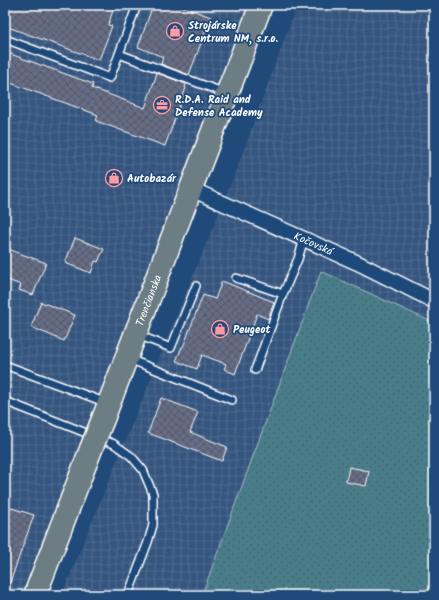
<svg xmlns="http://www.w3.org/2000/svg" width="439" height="600" viewBox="0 0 439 600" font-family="Kalam,sans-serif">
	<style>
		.industrial { fill: url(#industrial-grid) }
		.park { fill: url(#park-dots); stroke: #a4bec4 }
		.building { fill: url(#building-cross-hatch); stroke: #fff }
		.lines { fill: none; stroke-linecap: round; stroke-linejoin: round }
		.lane-casing { stroke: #fff; stroke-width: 10 }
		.street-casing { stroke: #fff; stroke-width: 17 }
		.primary-casing { stroke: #fff; stroke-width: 25 }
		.lane { stroke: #1f4a7a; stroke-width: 7 }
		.street { stroke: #1f4a7a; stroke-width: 14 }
		.primary { stroke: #6d7d84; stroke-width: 22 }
		.primary-bridge-casing { stroke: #fff; stroke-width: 25; stroke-linecap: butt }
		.primary-bridge { stroke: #6d7d84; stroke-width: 22 }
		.labels { text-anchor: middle; stroke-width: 3.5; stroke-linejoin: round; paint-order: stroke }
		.poi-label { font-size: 11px; font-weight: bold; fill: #fff; stroke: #1f4a7a; text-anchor: start }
		.street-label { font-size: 11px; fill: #fff; stroke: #1f4a7a }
	</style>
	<defs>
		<pattern id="industrial-grid" width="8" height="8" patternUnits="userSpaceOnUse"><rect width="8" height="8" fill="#34547e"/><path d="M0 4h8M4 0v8" fill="none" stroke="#526e91"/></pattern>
		<pattern id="park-dots" width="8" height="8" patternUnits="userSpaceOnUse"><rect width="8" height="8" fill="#4a7d8a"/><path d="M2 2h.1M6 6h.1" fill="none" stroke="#4b646b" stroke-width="1.8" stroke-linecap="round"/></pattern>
		<pattern id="building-cross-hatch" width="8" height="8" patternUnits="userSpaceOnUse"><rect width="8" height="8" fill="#656d87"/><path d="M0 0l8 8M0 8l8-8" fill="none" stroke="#565964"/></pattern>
	</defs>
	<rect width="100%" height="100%" fill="#1f4a7a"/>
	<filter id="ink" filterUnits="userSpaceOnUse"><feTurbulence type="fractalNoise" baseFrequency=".025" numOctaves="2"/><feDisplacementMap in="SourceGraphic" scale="8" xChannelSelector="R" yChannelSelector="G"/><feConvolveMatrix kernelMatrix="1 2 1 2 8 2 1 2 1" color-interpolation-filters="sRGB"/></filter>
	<g filter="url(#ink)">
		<path class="industrial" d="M5,5h255l-223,590h-32z
			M297,5h137v590h-372l174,-424z"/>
		<path class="park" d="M321,271l113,52v272h-232z"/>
		<path class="building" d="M5,5h110l-7,20 4,1 -13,34 -94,-34z
			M153,5h25l33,12 -22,58 -28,-11 2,-7 -25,-10z
			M5,52l88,32 -1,4 53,20 12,-35 29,11 -1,4h1l-21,58 -69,-25 2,-6 -93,-34z
			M75,238l29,11 -6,13 -3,-1 -4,12 -26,-10z
			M5,248l41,15 -13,32 -14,-5 2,-5 -16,-6z
			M222,281l52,21 -6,17 -11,-5 -22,60 -11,-5 2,-5 -24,-9 -5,14 -21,-8 6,-14h1l20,-52 12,4z
			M41,302l34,13 -11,26 -33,-14z
			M161,398l37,14 -8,20 37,15 -5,14 -74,-28z
			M349,467l20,4 -3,15 -20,-4z
			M5,506l29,9 -27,76h-2z"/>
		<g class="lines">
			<g class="lane-casing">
				<path id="lane" d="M137,5l-18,49 106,39
					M5,39l105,39 9,-24
					M236,278l47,16 15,-35 6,-20
					M138,335l33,13 25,-62
					M129,359l103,41
					M5,365l102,38
					M255,370l28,-76
					M5,401l109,43 17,12 12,14 10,24v31l-5,17 -20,53"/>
			</g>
			<g class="street-casing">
				<g id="street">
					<path id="s1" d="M191,189l167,74 76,38"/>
				</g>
			</g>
			<g class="primary-casing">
				<g id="primary">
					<path id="s2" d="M103,419l158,-414"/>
					<path d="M35,595l56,-146"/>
				</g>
			</g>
			<use href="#lane" class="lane"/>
			<use href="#street" class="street"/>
			<use href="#primary" class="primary"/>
			<g class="primary-bridge-casing">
				<path id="primary-bridge" d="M91,449l12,-30"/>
			</g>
			<use href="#primary-bridge" class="primary-bridge"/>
		</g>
	</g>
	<defs>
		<g id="shop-ring" transform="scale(0.9)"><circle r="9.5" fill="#1f4a7a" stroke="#ff9aa2" stroke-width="1.5"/><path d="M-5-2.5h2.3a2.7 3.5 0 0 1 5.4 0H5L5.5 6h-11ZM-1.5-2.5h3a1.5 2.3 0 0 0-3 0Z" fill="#ff9aa2"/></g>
		<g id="office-ring" transform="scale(0.9)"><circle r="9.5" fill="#1f4a7a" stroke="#ff9aa2" stroke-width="1.5"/><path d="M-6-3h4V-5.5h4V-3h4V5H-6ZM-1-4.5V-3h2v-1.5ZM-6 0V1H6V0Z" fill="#ff9aa2"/></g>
	</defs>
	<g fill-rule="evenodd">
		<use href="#shop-ring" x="175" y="31"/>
		<use href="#office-ring" x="162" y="105"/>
		<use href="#shop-ring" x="114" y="178"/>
		<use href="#shop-ring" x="220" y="329"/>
	</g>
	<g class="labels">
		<g class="poi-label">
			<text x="188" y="29">Strojárske<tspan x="188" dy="13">Centrum NM, s.r.o.</tspan></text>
			<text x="175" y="103">R.D.A. Raid and<tspan x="175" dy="13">Defense Academy</tspan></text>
			<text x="127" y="182">Autobazár</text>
			<text x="233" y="333">Peugeot</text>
		</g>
		<g class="street-label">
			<text dy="4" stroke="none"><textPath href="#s1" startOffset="134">Kočovská</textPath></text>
			<text dy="4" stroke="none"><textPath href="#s2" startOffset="127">Trenčianska</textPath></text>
		</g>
	</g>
	<rect width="439" height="600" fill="none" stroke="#1f4a7a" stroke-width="20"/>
	<rect x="10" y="10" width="419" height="580" fill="none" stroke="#fff" stroke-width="1.5" filter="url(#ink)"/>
</svg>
